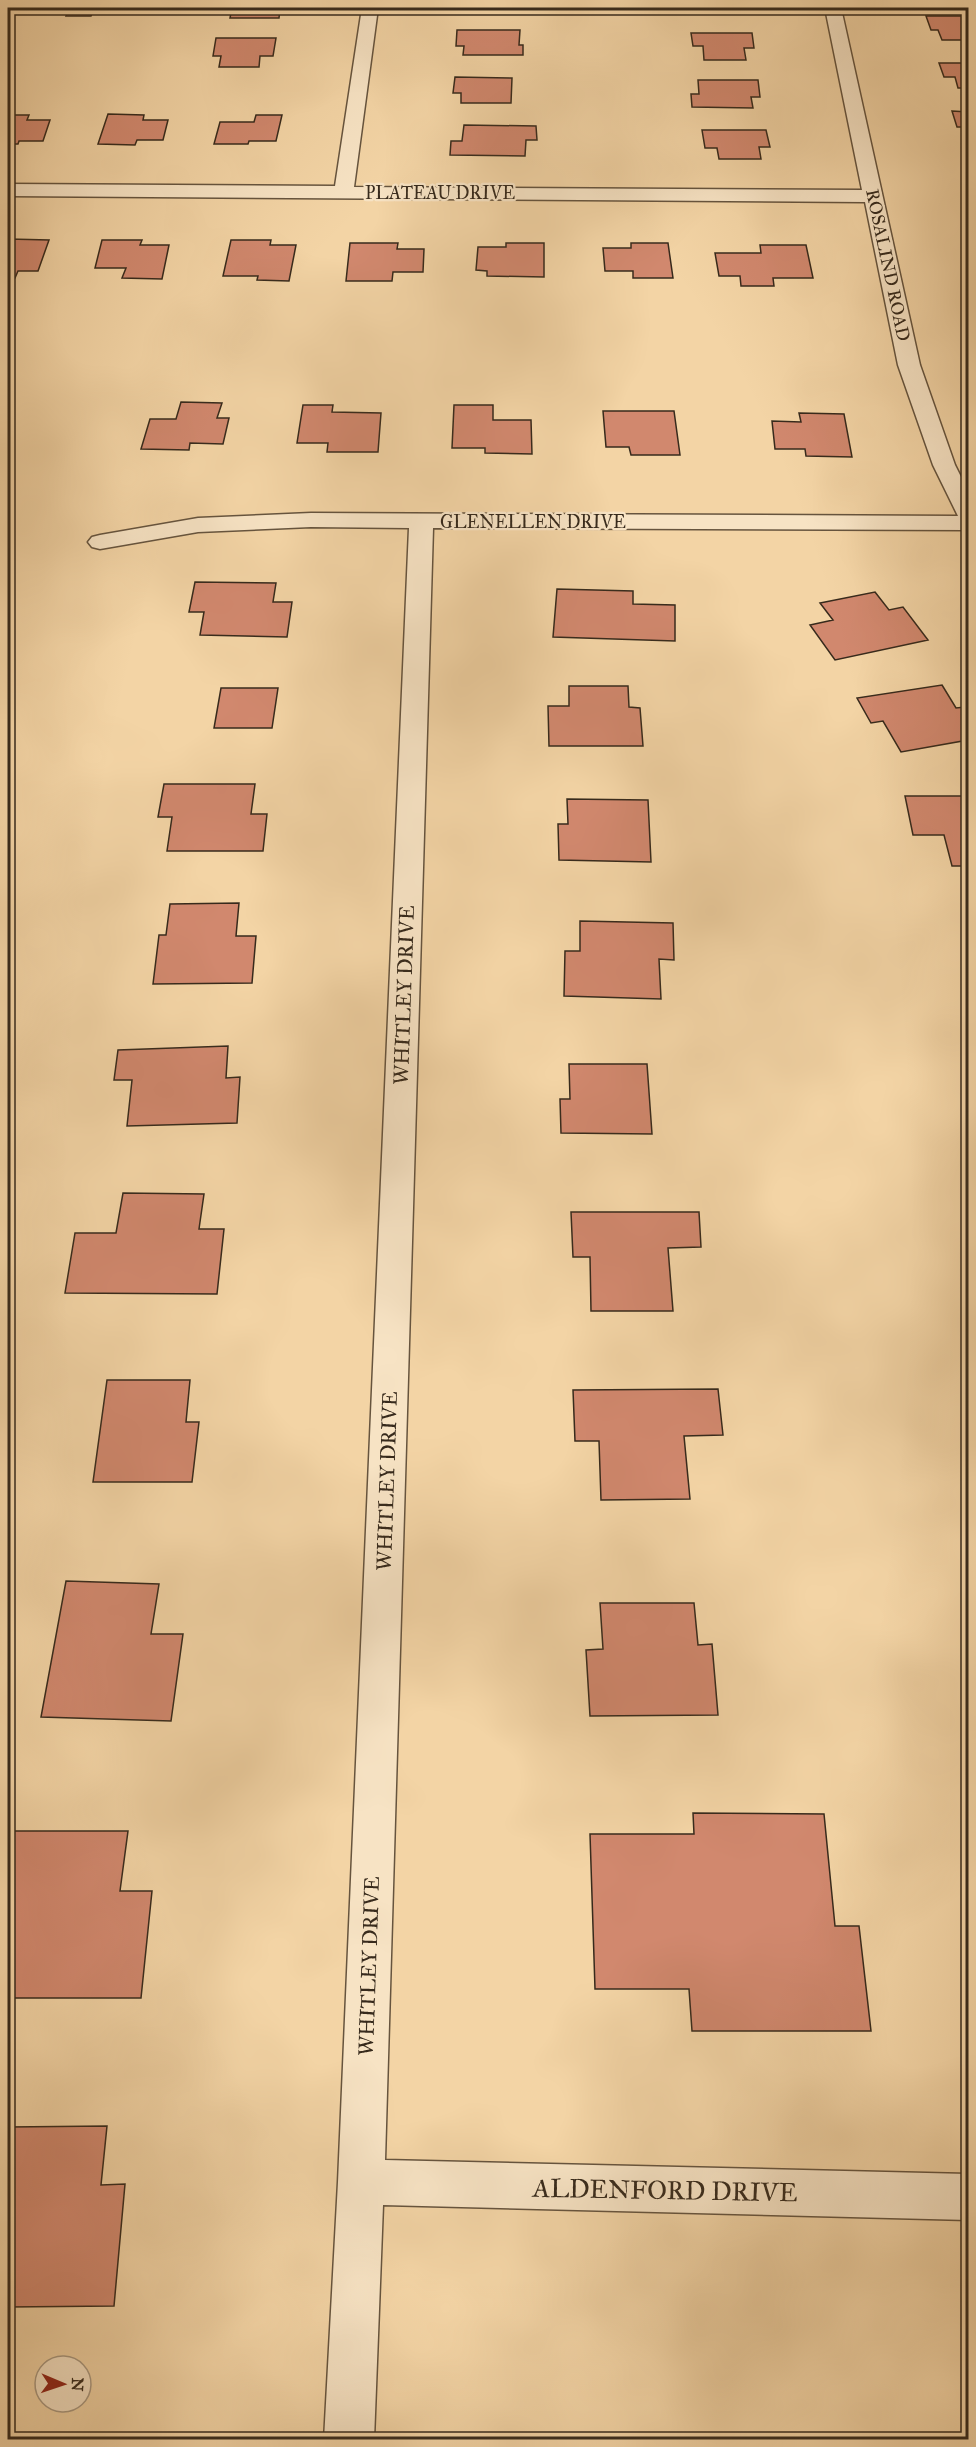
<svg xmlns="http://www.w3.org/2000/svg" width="976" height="2447" viewBox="0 0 976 2447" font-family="'IM FELL Great Primer',serif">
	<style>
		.building { fill: #d1886e; stroke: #372a1c; stroke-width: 1.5 }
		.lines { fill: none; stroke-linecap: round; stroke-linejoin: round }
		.minor-casing { stroke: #66543e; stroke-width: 3 }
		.minor { fill: #f7e3c4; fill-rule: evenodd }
		.labels { text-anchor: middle; stroke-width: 4.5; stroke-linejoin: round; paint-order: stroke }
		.far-street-label { font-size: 18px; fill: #372a1c; stroke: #f7e3c4 }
		.street-label { font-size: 21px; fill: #372a1c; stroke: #f7e3c4 }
		.near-street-label { font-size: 26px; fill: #372a1c; stroke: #f7e3c4 }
	</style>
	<rect width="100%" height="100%" fill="#f3d4a5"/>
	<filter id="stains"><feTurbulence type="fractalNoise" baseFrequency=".00333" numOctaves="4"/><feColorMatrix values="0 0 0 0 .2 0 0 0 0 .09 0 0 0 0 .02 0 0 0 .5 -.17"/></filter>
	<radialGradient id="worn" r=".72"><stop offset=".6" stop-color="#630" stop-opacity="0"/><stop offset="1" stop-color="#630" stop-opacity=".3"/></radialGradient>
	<path class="building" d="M35,8h59l-3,8h-25l2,-6h-34z
		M232,8h48l-1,10h-49z
		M471,8h38v3h-39z
		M697,8h50l1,6 -50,-1z
		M926,16h42v24h-26l-4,-10h-7z
		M457,30h63l-1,15h4v10h-60l1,-9h-8z
		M691,33h61l2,15h-10l2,12h-42l-1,-14h-10z
		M216,38h60l-3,18h-13l-1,11h-40l2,-11h-8z
		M939,63h29v25h-10l-3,-11h-11z
		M455,77l57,1 -1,25h-50v-10h-8z
		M698,80h60l2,17h-9l2,11 -61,-1 -1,-13h8z
		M952,111l16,1v15h-11z
		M108,114l36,1 -1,5h25l-5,20h-26l-2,5 -37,-1z
		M8,115h21l-2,5h23l-7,21h-24l-1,3h-10z
		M256,115h26l-6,26h-27l-1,3h-34l6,-22h34z
		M464,125l72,1 1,14h-11l-1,16 -75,-1 1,-14h11z
		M702,130h64l4,17h-11l2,12h-42l-2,-11h-12z
		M8,239l41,1 -11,31h-20l-3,7h-7z
		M102,240h40l-2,5h29l-7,34 -40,-1 4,-10h-31z
		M231,240h40l-1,5h26l-7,36 -32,-1 1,-4h-35z
		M350,243h48l-1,6h27l-1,23h-30l-1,9h-46z
		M506,243h38v34l-57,-1v-5l-11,-1 2,-23h28z
		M631,243h37l5,35h-40v-7h-28l-2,-23h28z
		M760,245h46l7,33h-40l1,8h-33l-1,-10h-21l-4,-23h46z
		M181,402l41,1 -5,15h12l-6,26 -33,-1 -1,7 -48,-1 9,-30h26z
		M303,405h30l-1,7 49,1 -3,39h-51l1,-9h-31z
		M454,405h39v15h38l1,34 -47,-1v-5h-33z
		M603,411h71l6,44h-49l-2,-8h-23z
		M799,413l45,1 8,43 -46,-1 -1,-7h-30l-3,-28 29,1z
		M195,582l81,1 -3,19h19l-5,35 -87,-2 4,-23h-15z
		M557,589l76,2v13l42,1v36l-122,-4z
		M875,592l14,18 14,-3 25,33 -93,20 -25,-35 23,-5 -13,-17z
		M942,685l14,23 9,-1 3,6v27l-67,12 -18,-31 -12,2 -14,-25z
		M569,686h59l1,21 11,1 3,38h-94l-1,-40h21z
		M221,688h57l-6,40h-58z
		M164,784h91l-4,30h16l-4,37h-96l5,-34h-14z
		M905,796h63v70h-16l-8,-31h-31z
		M567,799l81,1 3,62 -92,-2 -1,-36h10z
		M239,903l-3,33h20l-4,47 -99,1 6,-49h7l4,-31z
		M580,921l93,2 1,37 -15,-1 2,40 -97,-3 1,-45h15z
		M228,1046l-2,32 14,-1 -3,46 -110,3 5,-46h-18l4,-30z
		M569,1064h78l5,70 -91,-1 -1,-34h10z
		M123,1193l81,1 -5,35h25l-7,65 -152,-1 10,-60h41z
		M571,1212h128l2,35 -33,1 5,63h-82l-1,-54h-17z
		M107,1380h83l-4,42h13l-7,60h-99z
		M718,1389l5,46 -39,1 6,63 -89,1 -2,-59h-24l-2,-51z
		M66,1581l93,3 -8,50h32l-12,87 -130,-4z
		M600,1603h94l4,42 14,-1 6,71 -128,1 -4,-66 17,-1z
		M693,1813l131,1 11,112h24l12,105h-179l-3,-42h-94l-5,-155h104z
		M8,1831h120l-8,60h32l-11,107h-133z
		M107,2126l-6,59 24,-1 -11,122 -106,1v-180z"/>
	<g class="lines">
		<g class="minor-casing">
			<path id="minor" d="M362,8h16l-24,179 508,3 -37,-182h16l79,357 35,100 13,26v39l-535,-2 -48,1632 583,14v46l-585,-15 -9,235h-50l14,-258 71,-1654 -98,-1 -113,5 -98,17 -8,-2 -4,-5 4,-5 8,-2 98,-17 113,-5 647,3 -25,-51 -35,-100 -33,-163 -857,-6v-12l327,2z"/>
		</g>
		<use href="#minor" class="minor"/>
	</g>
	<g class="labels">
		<g class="far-street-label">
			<text x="440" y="199">PLATEAU DRIVE</text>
			<text transform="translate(888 265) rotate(78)" y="6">ROSALIND ROAD</text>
			<text x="533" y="528">GLENELLEN DRIVE</text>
		</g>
		<g class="street-label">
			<text transform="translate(404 995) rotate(-88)" y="7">WHITLEY DRIVE</text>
			<text transform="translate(387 1481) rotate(-88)" y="7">WHITLEY DRIVE</text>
			<text transform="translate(369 1966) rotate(-88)" y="7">WHITLEY DRIVE</text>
		</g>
		<g class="near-street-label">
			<text transform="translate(665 2190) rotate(1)" y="9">ALDENFORD DRIVE</text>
		</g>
	</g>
	<rect width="976" height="2447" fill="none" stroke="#f3d4a5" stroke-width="30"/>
	<rect x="9" y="9" width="958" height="2429" fill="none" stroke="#372a1c" stroke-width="3"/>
	<rect x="15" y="15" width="946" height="2417" fill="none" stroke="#372a1c" stroke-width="1.5"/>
	<g transform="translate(63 2384) rotate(92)"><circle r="28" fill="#f7e3c4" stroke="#aa9981" stroke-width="1.5"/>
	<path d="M0-4.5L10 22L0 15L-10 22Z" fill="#8f2418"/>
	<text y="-9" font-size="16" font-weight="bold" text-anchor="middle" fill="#372a1c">N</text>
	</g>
	<rect width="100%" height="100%" filter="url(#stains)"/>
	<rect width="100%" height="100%" fill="url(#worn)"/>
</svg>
